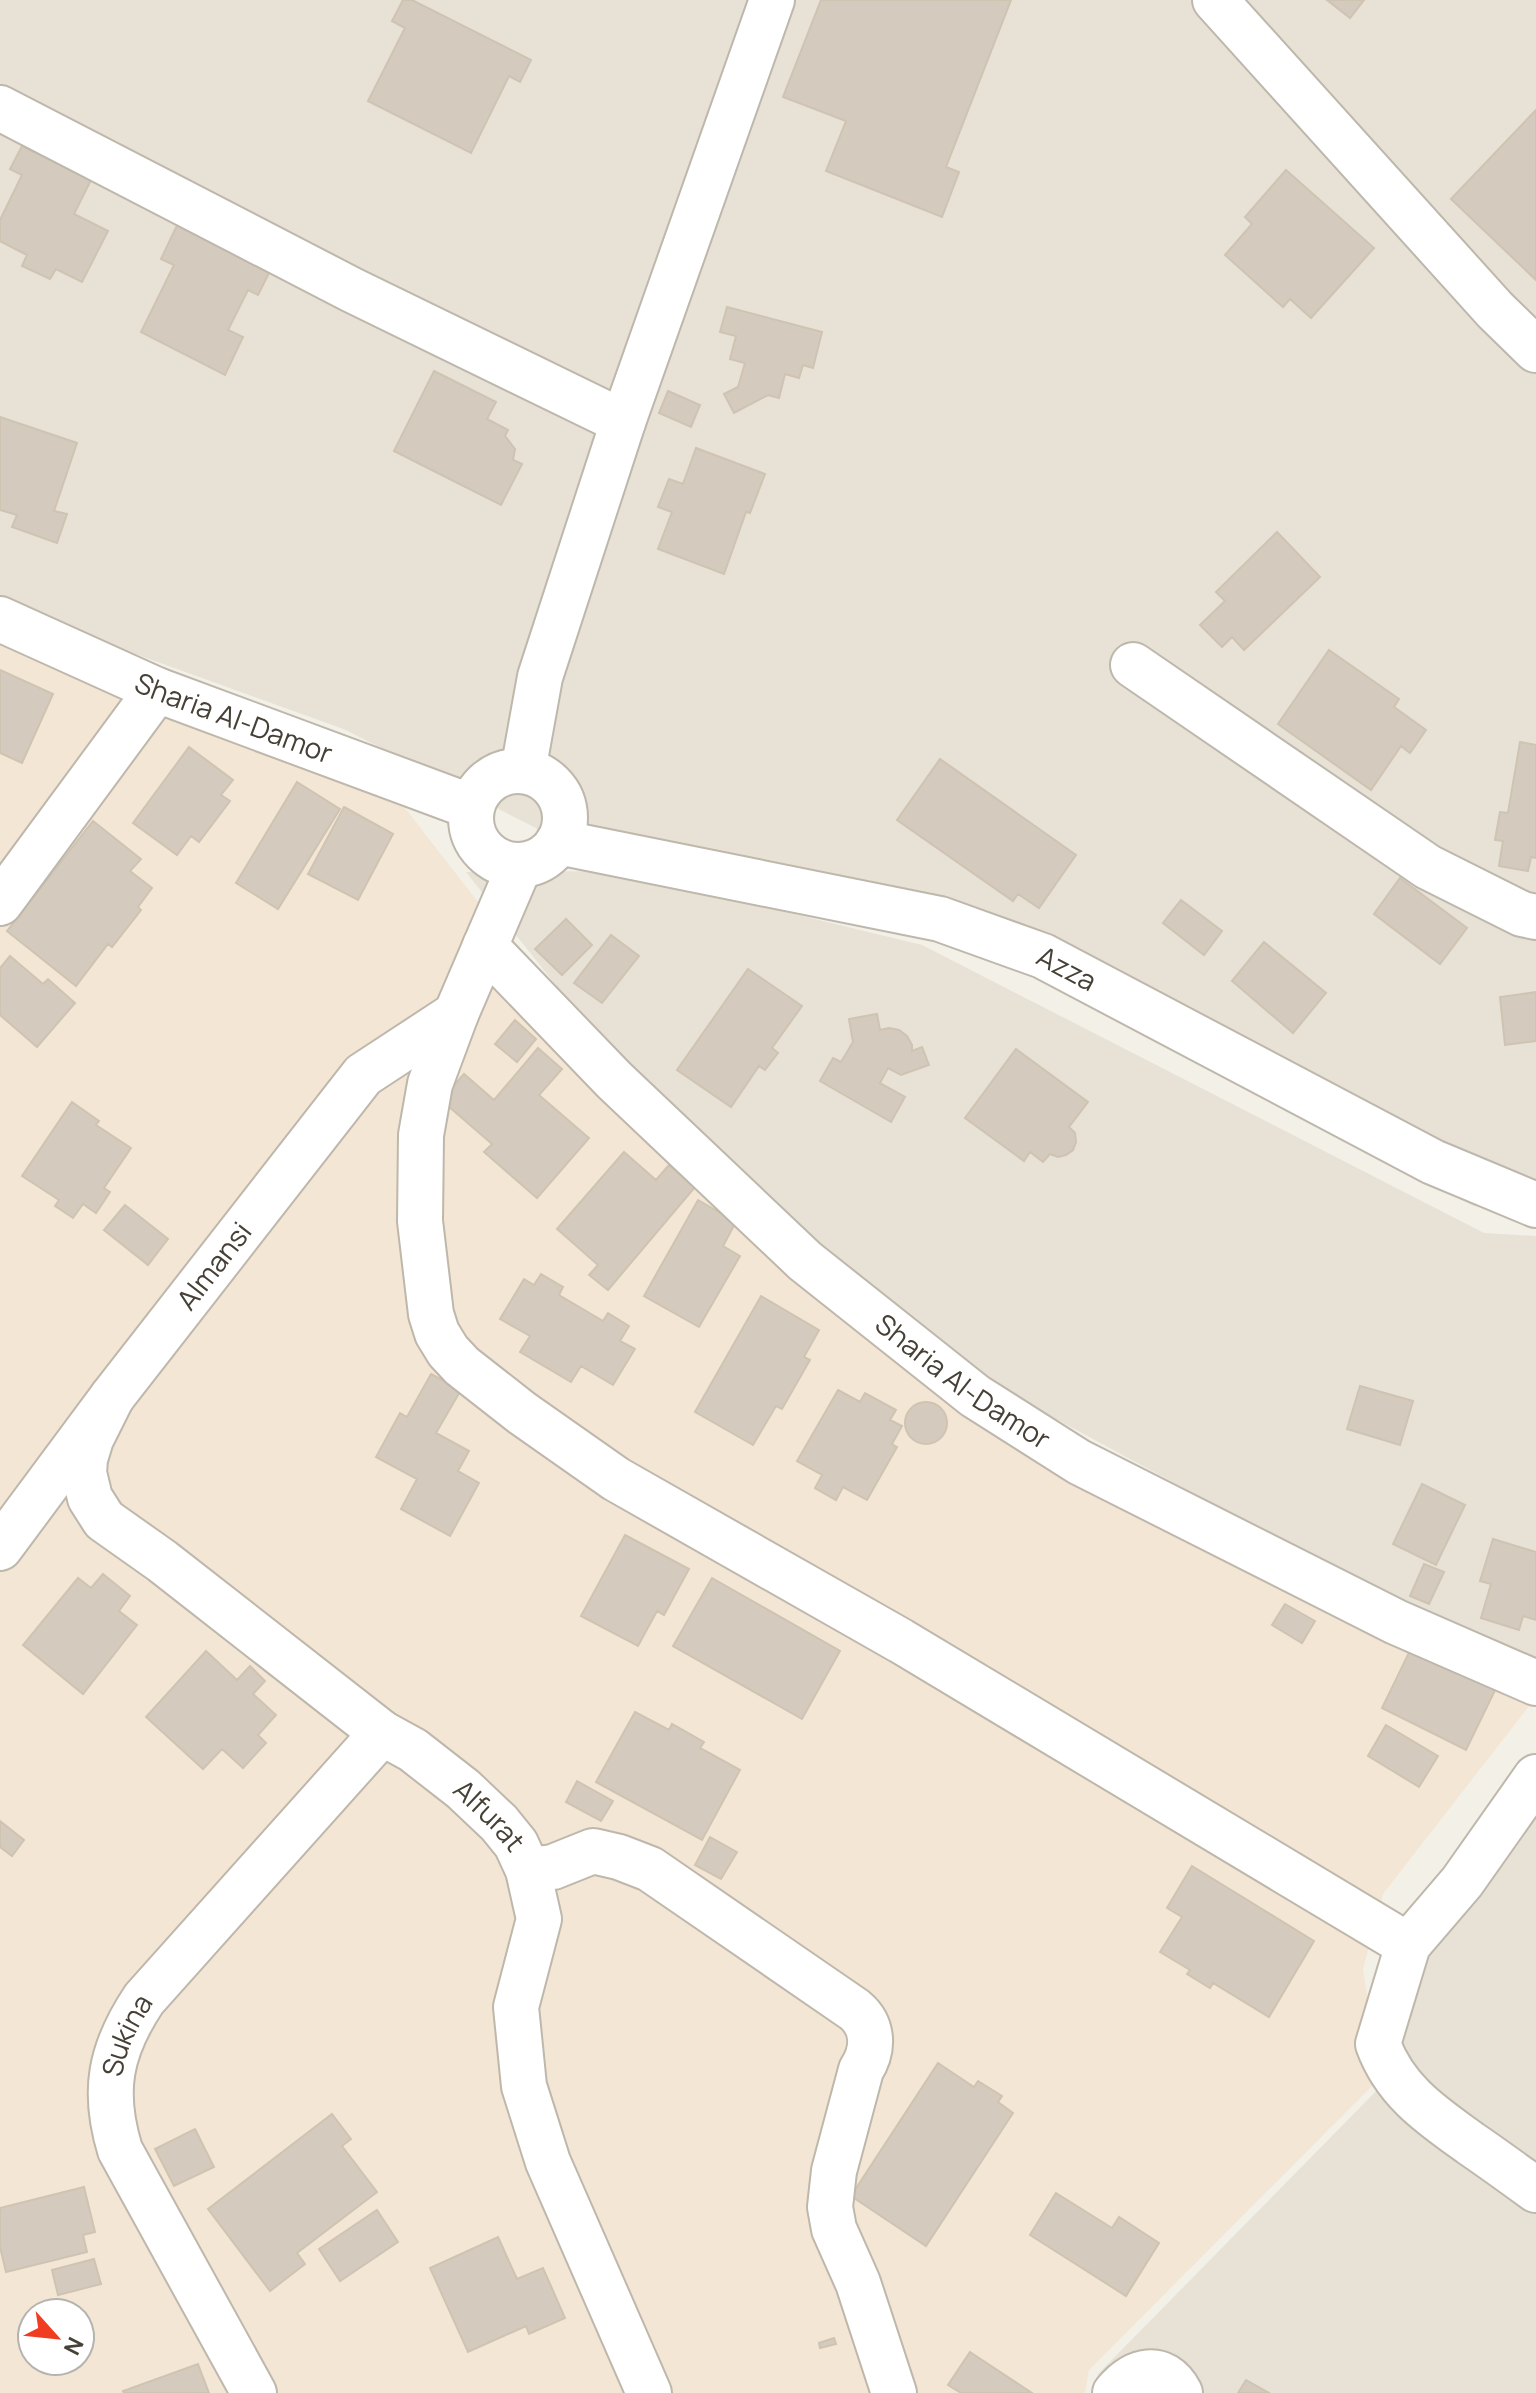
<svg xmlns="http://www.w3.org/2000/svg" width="1536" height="2393" viewBox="0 0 1536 2393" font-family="Manrope,sans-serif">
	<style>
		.residential { fill: #e7e1d6 }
		.commercial { fill: #f4e6d4; fill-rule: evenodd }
		.building { fill: #d4cbbe; stroke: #cfc3b2; stroke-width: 2 }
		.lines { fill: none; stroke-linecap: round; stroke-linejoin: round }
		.minor-casing { stroke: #beb7ab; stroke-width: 48 }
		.minor { stroke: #fff; stroke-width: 44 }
		.labels { text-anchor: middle; stroke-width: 6; stroke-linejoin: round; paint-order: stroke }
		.street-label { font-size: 28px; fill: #464037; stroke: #fff }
	</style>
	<rect width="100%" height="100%" fill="#f3f0e8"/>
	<path class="residential" d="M0,0h1536v1212l-63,-6 -556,-307 -327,-43 -244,-126 -346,-125z
		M617,871l305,74 562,288 52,3v443l-598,-324 -260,-216 -212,-267z
		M1536,1756v637h-442l4,-19 294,-299 -15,-85z"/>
	<path class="commercial" d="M0,641l405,167 278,358 247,208 606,323 -153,197 -20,75 17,109 -291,292 -4,23h-1085zM32,2313h48v48h-48z"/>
	<path class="building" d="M403,0h9l119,60 -11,22 -11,-6 -38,77 -103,-52 37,-73 -13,-7z
		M821,0h190l-65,167 13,5 -17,45 -116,-46 20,-50 -63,-24z
		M1327,0h37l-14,18z
		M1536,110v170l-85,-81z
		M22,146l69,34 -17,34 34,17 -26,51 -26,-13 -6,10 -28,-13 5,-11 -27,-14v-21l22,-45 -12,-6z
		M1286,170l88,78 -63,70 -21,-19 -7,8 -58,-52 27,-31 -7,-7z
		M180,219l93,46 -15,30 -10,-5 -20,40 15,7 -18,38 -84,-43 33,-67 -13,-6z
		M727,307l95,25 -9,36 -10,-3 -4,13 -14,-4 -6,24 -11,-3 -34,18 -10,-19 14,-7 7,-24 -15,-4 6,-23 -16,-4z
		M434,371l62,31 -9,17 21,11 -3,6 10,13 -2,11 9,4 -21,41 -107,-54z
		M668,391l32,14 -9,22 -32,-14z
		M0,417l77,26 -23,68 13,3 -10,29 -45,-16 5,-12 -17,-5z
		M696,448l69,26 -15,39 -4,-1 -22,62 -66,-25 14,-37 -14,-5 11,-28 14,5z
		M1277,532l43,45 -76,73 -12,-13 -10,10 -22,-22 25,-24 -9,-9z
		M1329,650l70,49 -5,8 32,23 -16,23 -9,-7 -30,44 -93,-66z
		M0,670l53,24 -31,69 -22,-10z
		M1520,742l16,3v113l-5,-1 -3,14 -29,-5 4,-25 -8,-1 5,-28 8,1z
		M189,747l44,33 -12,15 9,6 -31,41 -8,-6 -14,19 -44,-32z
		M940,759l136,96 -37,53 -21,-14 -5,7 -116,-81z
		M297,782l43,27 -62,100 -42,-26z
		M344,807l49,27 -35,66 -50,-26z
		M93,821l48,38 -11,12 22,17 -14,19 3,3 -29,37 -4,-3 -32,42 -69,-55z
		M1400,878l67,50 -27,36 -66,-50z
		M1181,900l41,31 -18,24 -41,-32z
		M566,919l26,26 -30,30 -27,-26z
		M611,935l28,21 -37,47 -28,-20z
		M1264,942l62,51 -33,40 -61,-52z
		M10,956l33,28 5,-5 27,24 -38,44 -37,-32v-47z
		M748,969l54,37 -30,42 6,5 -13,17 -6,-4 -28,41 -54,-37z
		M1536,992v49l-31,4 -5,-48z
		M877,1014l3,16 9,-2 10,2 8,6 5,9v6l10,-4 7,18 -28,10 -13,-7 -8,15 25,14 -14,25 -71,-41 13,-23 8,4 12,-20 -4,-23z
		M515,1020l21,19 -19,23 -22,-18z
		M538,1048l24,21 -23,26 50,43 -52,60 -53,-46 8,-8 -51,-44 23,-26 30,26z
		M1016,1049l72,53 -19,25 6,6 1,9 -3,8 -7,5 -8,2 -8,-3 -7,8 -13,-10 -6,9 -59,-43z
		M72,1102l27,19 -3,4 35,23 -27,40 6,4 -14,21 -13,-9 -10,14 -18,-12 4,-6 -37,-24z
		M624,1152l32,28 13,-15 26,22 -87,103 -19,-15 9,-10 -41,-36z
		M698,1200l38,22 -13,24 17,10 -41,71 -55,-31z
		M125,1205l43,34 -20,26 -44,-35z
		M541,1274l22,13 -4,8 44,26 5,-8 21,13 -9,15 15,8 -22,36 -32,-19 -10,16 -51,-30 10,-16 -30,-17 24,-40 10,6z
		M761,1296l58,34 -15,27 6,3 -28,49 -6,-3 -23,39 -58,-33z
		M431,1374l30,16 -25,43 33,18 -11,20 21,12 -29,53 -49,-27 16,-30 -41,-22 24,-44 7,4z
		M1360,1386l53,15 -13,44 -53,-16z
		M838,1390l22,12 5,-9 31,17 -6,10 12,6 -10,18 5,3 -30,53 -24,-13 -7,13 -21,-12 7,-13 -25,-14z
		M905 1423a21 21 0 1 1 42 0a21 21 0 1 1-42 0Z
		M1422,1484l43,21 -29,60 -43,-21z
		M625,1535l64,34 -25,46 -7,-4 -19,35 -57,-30z
		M1493,1539l43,13v68l-13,-4 -4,14 -38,-12 10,-34 -11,-3z
		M1424,1564l20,8 -15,32 -19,-8z
		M103,1574l27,22 -11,15 18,14 -54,69 -60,-49 55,-67 13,10z
		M712,1578l128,73 -38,68 -129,-73z
		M1285,1604l30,17 -13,22 -30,-18z
		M1418,1634l84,42 -36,74 -84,-42z
		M206,1651l31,29 13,-14 15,15 -12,13 23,21 -18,20 8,8 -23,25 -21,-19 -19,20 -57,-52z
		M635,1712l34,18 3,-6 32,18 -4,6 40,22 -38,70 -106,-58z
		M1386,1725l52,31 -19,31 -51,-31z
		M577,1781l36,20 -12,20 -35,-19z
		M0,1821l24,19 -12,16 -12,-9z
		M710,1837l27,15 -16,27 -26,-14z
		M1192,1866l122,75 -45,76 -56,-34 -3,5 -23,-14 3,-4 -30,-18 22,-35 -15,-9z
		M938,2063l36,24 4,-6 24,15 -4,6 15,11 -87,133 -75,-50z
		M332,2114l19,25 -9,7 35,46 -80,61 8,11 -35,27 -62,-82z
		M195,2129l19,38 -40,19 -19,-37z
		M84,2187l11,45 -12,3 4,17 -81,20 -6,-25v-39z
		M1056,2193l56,35 7,-11 40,26 -33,53 -96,-61z
		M377,2210l21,32 -58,39 -21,-32z
		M498,2237l19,42 26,-11 22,50 -36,16 -3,-8 -58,26 -38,-84z
		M94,2259l7,25 -43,11 -6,-25z
		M834,2338l2,6 -16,4 -1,-5z
		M970,2352l62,41h-71l-13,-8z
		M198,2364l11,29h-85l-1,-2z
		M1246,2380l23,13h-31z"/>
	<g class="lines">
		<g class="minor-casing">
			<g id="minor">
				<path d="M1215,0l280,310 41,40"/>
				<path d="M0,108l352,182 271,132"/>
				<path id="s1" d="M0,619l157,71 315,117"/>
				<path d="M1133,665l295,202 94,47 14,3"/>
				<path d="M523,771l17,-94 83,-255 149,-422"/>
				<circle cx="518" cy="818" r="47"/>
				<path id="s2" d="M558,842l382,77 103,37 390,206 103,43"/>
				<path d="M520,865l-64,149 -26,70 -9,51 -1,86 11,93 6,19 11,18 14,15 60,47 94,66 285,162 507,304"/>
				<path d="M0,903l157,-213"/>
				<path id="s3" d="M485,946l129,134 191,181 170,135 104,66 317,160 140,61"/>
				<path id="s4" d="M112,1397l-21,42 -6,20 -1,14 6,25 14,22 58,41 220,172 31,17 50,39 36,34 17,21 12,26 11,49 -23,88 8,79 24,76 101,231"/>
				<path id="s5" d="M0,1548l112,-151 251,-322 93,-61"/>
				<path d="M1536,1777l-74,105 -54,63 -30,99c17,47 53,71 92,99 22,15 44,31 66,47"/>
				<path d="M528,1870l25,-3 40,-16 26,6 31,12 205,141c19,16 19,40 6,60l-27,101 -4,36 4,22 24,54 36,110"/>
				<path id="s6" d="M254,2393l-134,-243c-18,-59 -10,-100 24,-151l238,-266"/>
				<path d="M1115,2393c19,-23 48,-32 65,0"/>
			</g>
		</g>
		<use href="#minor" class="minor"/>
	</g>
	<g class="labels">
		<g class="street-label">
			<text dy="10" stroke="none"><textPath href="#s1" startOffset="254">Sharia Al-Damor</textPath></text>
			<text dy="10" stroke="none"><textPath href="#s2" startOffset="526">Azza</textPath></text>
			<text dy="10" stroke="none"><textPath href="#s5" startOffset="354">Almansi</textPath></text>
			<text dy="10" stroke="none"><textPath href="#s3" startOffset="648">Sharia Al-Damor</textPath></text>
			<text dy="10" stroke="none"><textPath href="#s4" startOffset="620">Alfurat</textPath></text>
			<text dy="10" stroke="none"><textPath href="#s6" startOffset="396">Sukina</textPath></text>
		</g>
	</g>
	<g transform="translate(56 2337) rotate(117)"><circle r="38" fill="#ffffff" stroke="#b5b3af" stroke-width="2"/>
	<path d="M0-6L14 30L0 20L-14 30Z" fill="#f03d22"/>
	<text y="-12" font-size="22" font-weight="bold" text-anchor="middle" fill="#464037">N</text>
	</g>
</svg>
